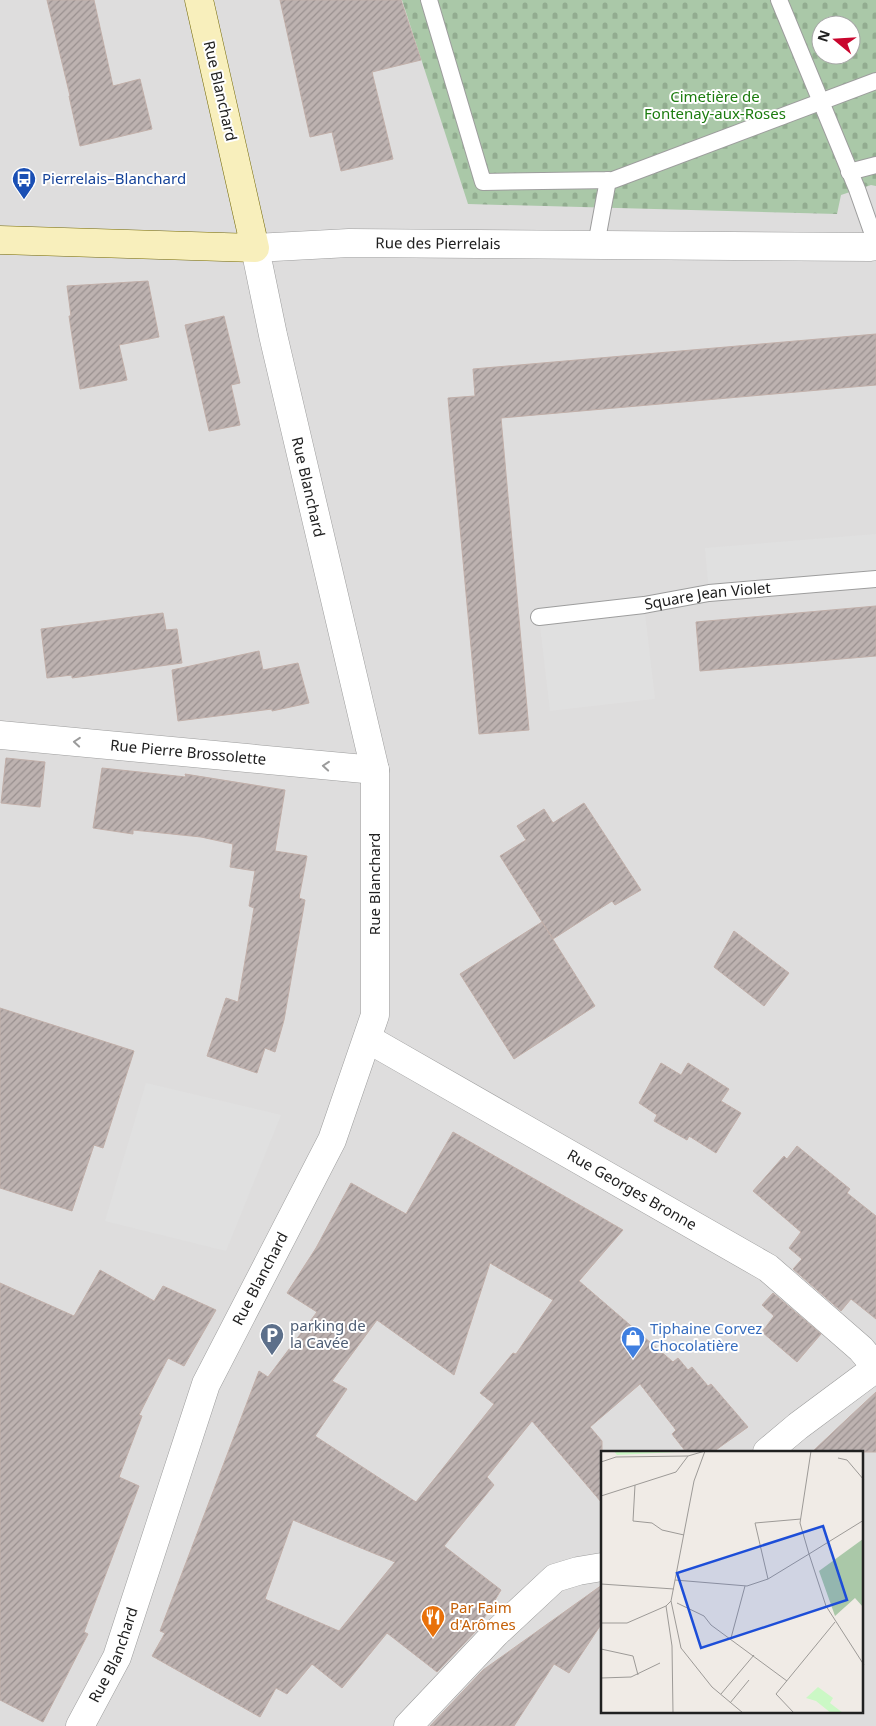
<svg xmlns="http://www.w3.org/2000/svg" width="876" height="1726" viewBox="0 0 876 1726" font-family="'Noto Sans',sans-serif">
	<style>
		.residential { fill: #dedddd; fill-rule: evenodd }
		.cemetery { fill: url(#cemetery-stones); fill-rule: evenodd }
		.parking { fill: #e0e0e0 }
		.building { fill: url(#building-hatch); stroke: #c1afa9; fill-rule: evenodd }
		.lines { fill: none; stroke-linecap: round; stroke-linejoin: round }
		.service-casing { stroke: #9d9d9d; stroke-width: 18 }
		.minor-casing { stroke: #9d9d9d; stroke-width: 29 }
		.tertiary-casing { stroke: #9d9d9d; stroke-width: 29 }
		.secondary-casing { stroke: #756a08; stroke-width: 29 }
		.service { stroke: #fff; stroke-width: 16 }
		.minor { stroke: #fff; stroke-width: 28 }
		.tertiary { stroke: #fff; stroke-width: 28 }
		.secondary { stroke: #f8efbc; stroke-width: 28 }
		.oneway { stroke: #9b9b9b }
		.labels { text-anchor: middle; stroke-width: 4; stroke-linejoin: round; paint-order: stroke }
		.street-label { font-size: 15px; fill: #202020; stroke: #fff }
		.park-label { font-size: 15px; fill: #1c7c0f; stroke: #fff }
		.transit-label { font-size: 15px; fill: #164399; stroke: #fff; text-anchor: start }
		.service-label { font-size: 15px; fill: #4e5e75; stroke: #fff; text-anchor: start }
		.shop-label { font-size: 15px; fill: #366cbe; stroke: #fff; text-anchor: start }
		.food-label { font-size: 15px; fill: #c56008; stroke: #fff; text-anchor: start }
		.inset-road { fill: none; stroke: #9d9a97; stroke-width: 1 }
		.view { fill: #1d4ed8; fill-opacity: 0.15; stroke: #1d4ed8; stroke-width: 2.5 }
		.inset-edge { fill: none; stroke: #202020; stroke-width: 2.5 }
	</style>
	<defs>
		<pattern id="cemetery-stones" width="16" height="16" patternUnits="userSpaceOnUse" patternTransform="scale(1.25)"><rect width="16" height="16" fill="#aac8a8"/><path d="M2 7V4a2 2 0 0 1 4 0v3zM10 15v-3a2 2 0 0 1 4 0v3z" fill="#92ac90"/></pattern>
		<pattern id="building-hatch" width="6" height="6" patternUnits="userSpaceOnUse" patternTransform="scale(1.25)"><rect width="6" height="6" fill="#bdb2b0"/><path d="M-1 1l2-2M0 6l6-6M5 7l2-2" fill="none" stroke="#99908f"/></pattern>
	</defs>
	<rect width="100%" height="100%" fill="#f0ebe6"/>
	<path class="residential" d="M0,0h876v1726h-876zM821,25h30v30h-30zM602,1452h260v260h-260z"/>
	<path class="cemetery" d="M402,0h474v186l-5,-1 -30,10 -4,19 -369,-10zM821,25h30v30h-30z"/>
	<path class="parking" d="M876,534v45l-167,14 -4,-45z
		M644,605l11,94 -105,12 -11,-94z
		M146,1083l135,32 -55,136 -121,-30z"/>
	<path class="building" d="M47,0h47l19,86 27,-7 12,50 -72,17 -11,-50h1z
		M280,0h121l20,60 -49,12 21,87 -52,12 -9,-39 -22,5z
		M148,281l11,56 -40,8 8,35 -47,9 -11,-73h2l-4,-30z
		M224,316l16,67 -9,2 9,40 -31,6 -24,-106z
		M876,334v51l-375,33 28,312 -50,4 -31,-336 27,-2 -2,-27z
		M876,606v50l-176,15 -4,-49z
		M163,613l3,17 11,-1 5,34 -110,15v-3l-25,3 -6,-49z
		M259,651l4,19 35,-7 11,40 -37,8v-2l-94,12 -6,-51z
		M6,758l39,4 -5,45 -39,-4z
		M102,768l84,9 -1,-3 100,16 -10,61 32,5 -8,42 6,2 -21,120 -9,32 -10,-4 -8,25 -50,-17 19,-58 12,4 16,-94 -5,-2 6,-35 -25,-4 3,-23 -32,-7 -68,-7v4l-40,-6z
		M584,803l57,87 -26,15 -3,-4 -59,38 -53,-83 26,-16 -9,-14 27,-17 9,14z
		M542,922l53,84 -81,53 -54,-85z
		M734,931l55,42 -25,33 -50,-39z
		M0,1008l134,43 -31,97 -9,-3 -22,66 -72,-23z
		M661,1063l20,12 7,-12 41,26 -8,12 20,12 -25,40 -27,-17 -2,4 -33,-19 3,-6 -18,-12z
		M453,1132l170,98 -44,51 94,81 5,-4 10,12 4,-3 16,19 3,-2 37,43 -35,25h-27l-14,-18 4,-4 -36,-46 -50,43 12,14v62l-70,-82 -45,56 7,8 -50,61 57,44 -24,40 -40,42 -50,-39 -45,55 -30,-24 -25,30 -11,-6 -16,29 -108,-61 13,-23 -5,-2 99,-260 9,6 49,-65 -30,-19 29,-45 35,-65 55,31zM490,1263l63,37 -37,54 -3,-1 -33,40 14,11 -78,98 -101,-66 32,-47 -15,-8 45,-61 77,55zM293,1520l102,42 -56,69 -74,-32z
		M797,1146l53,43 -3,4 29,23v103l-25,-20 -10,12 -48,-42 9,-10 -13,-11 12,-16 -48,-41 31,-35 3,3z
		M100,1270l54,31 9,-15 53,24 -32,56 -16,-8 -29,57 3,1 -23,61 20,9 -55,146 4,2 -45,88 -43,-22v-417l74,33z
		M773,1293l48,41 -24,28 -35,-30 12,-16 -12,-11z
		M876,1392v60h-64l35,-33z
		M602,1585v38l-33,50 -15,-9 -40,62h-84l53,-56z"/>
	<g class="lines">
		<g class="service-casing">
			<g id="service">
				<path d="M429,0l54,182 130,-2 263,-99"/>
				<path d="M779,0l78,189 19,54"/>
				<path d="M849,172l27,-7"/>
				<path d="M596,245l12,-65"/>
				<path id="s1" d="M539,617l105,-12 65,-12 167,-14"/>
			</g>
		</g>
		<g class="minor-casing">
			<g id="minor">
				<path id="s2" d="M0,735l375,35"/>
				<path id="s3" d="M368,1039l400,229 93,81 15,18"/>
				<path d="M767,1452l31,-26 78,-58"/>
				<path d="M408,1726l88,-93 59,-55 23,-7 24,-4"/>
			</g>
		</g>
		<g class="tertiary-casing">
			<g id="tertiary">
				<path id="s4" d="M80,1726l37,-69 89,-273 126,-244 43,-125v-245l-102,-435 -18,-87 94,-5 521,4 6,-1"/>
			</g>
		</g>
		<g class="secondary-casing">
			<path id="secondary" d="M0,240l255,8 -56,-248"/>
		</g>
		<use href="#service" class="service"/>
		<use href="#minor" class="minor"/>
		<use href="#tertiary" class="tertiary"/>
		<use href="#secondary" class="secondary"/>
	</g>
	<defs><path id="oneway-chevron" d="M-2-3.5L2.5 0L-2 3.5" fill="none" stroke-width="1.6" stroke-linecap="round" stroke-linejoin="round" transform="scale(1.25)"/></defs>
	<g class="oneway">
		<use href="#oneway-chevron" transform="translate(77 742) rotate(-175)"/>
		<use href="#oneway-chevron" transform="translate(326 766) rotate(-175)"/>
	</g>
	<defs>
		<g id="bus-pin" transform="scale(1.25)"><path d="M0 17L-7.5 6A9.5 9.5 0 1 1 7.5 6Z" fill="#1a4fb4" stroke="#fff"/><path d="M-5-6H5V4H4V6H2V4H-2V6H-4V4H-5ZM-3.5-4V0h7V-4ZM-3.5 1.2v1.5H-2V1.2ZM2 1.2v1.5H3.5V1.2Z" fill="#fff"/></g>
		<g id="parking-pin" transform="scale(1.25)"><path d="M0 17L-7.5 6A9.5 9.5 0 1 1 7.5 6Z" fill="#5c6f8a" stroke="#fff"/><path d="M-3.5-5.5H1a3.5 3.5 0 0 1 0 7H-1V5.5H-3.5ZM-1-3.4V-.6H.8a1.4 1.4 0 0 0 0-2.8Z" fill="#fff"/></g>
		<g id="shop-pin" transform="scale(1.25)"><path d="M0 17L-7.5 6A9.5 9.5 0 1 1 7.5 6Z" fill="#3f7fe0" stroke="#fff"/><path d="M-5-2.5h2.3a2.7 3.5 0 0 1 5.4 0H5L5.5 6h-11ZM-1.5-2.5h3a1.5 2.3 0 0 0-3 0Z" fill="#fff"/></g>
		<g id="restaurant-pin" transform="scale(1.25)"><path d="M0 17L-7.5 6A9.5 9.5 0 1 1 7.5 6Z" fill="#e8710a" stroke="#fff"/><path d="M-5-6h1v4h1v-4h1v4h1v-4h1v5L-1.5 .5V6h-2V.5L-5-1ZM5-6V6H3V1.5H1.5Q1.5-4 5-6Z" fill="#fff"/></g>
	</defs>
	<g fill-rule="evenodd">
		<use href="#bus-pin" x="24" y="179"/>
		<use href="#parking-pin" x="272" y="1335"/>
		<use href="#shop-pin" x="633" y="1338"/>
		<use href="#restaurant-pin" x="433" y="1617"/>
	</g>
	<g class="labels">
		<g class="street-label">
			<text transform="translate(220 91) rotate(77)" y="5">Rue Blanchard</text>
			<text dy="5" stroke="none"><textPath href="#s4" startOffset="1736">Rue des Pierrelais</textPath></text>
			<text transform="translate(308 487) rotate(77)" y="5">Rue Blanchard</text>
			<text dy="5" stroke="none"><textPath href="#s1" startOffset="170">Square Jean Violet</textPath></text>
			<text dy="5" stroke="none"><textPath href="#s2" startOffset="189">Rue Pierre Brossolette</textPath></text>
			<text transform="translate(375 884) rotate(-90)" y="5">Rue Blanchard</text>
			<text dy="5" stroke="none"><textPath href="#s3" startOffset="304">Rue Georges Bronne</textPath></text>
			<text dy="5" stroke="none"><textPath href="#s4" startOffset="484">Rue Blanchard</textPath></text>
			<text dy="5" stroke="none"><textPath href="#s4" startOffset="79">Rue Blanchard</textPath></text>
		</g>
		<g class="park-label">
			<text x="715" y="102">Cimetière de<tspan x="715" dy="17">Fontenay-aux-Roses</tspan></text>
		</g>
		<g class="transit-label">
			<text x="42" y="184">Pierrelais–Blanchard</text>
		</g>
		<g class="service-label">
			<text x="290" y="1331">parking de<tspan x="290" dy="17">la Cavée</tspan></text>
		</g>
		<g class="shop-label">
			<text x="650" y="1334">Tiphaine Corvez<tspan x="650" dy="17">Chocolatière</tspan></text>
		</g>
		<g class="food-label">
			<text x="450" y="1613">Par Faim<tspan x="450" dy="17">d'Arômes</tspan></text>
		</g>
	</g>
	<g transform="translate(601 1451)">
		<rect width="262" height="262" fill="#f0ebe6"/>
		<path d="M262,88v68l-8,-9 -20,18 -16,-45z" fill="#aac8a8"/>
		<path d="M13,0h83l-80,4zM217,236l15,11 -3,5 13,10h-12l-15,-12 -10,-3z" fill="#cbf8c5"/>
		<path class="inset-road" d="M210,0l-11,72 9,31 55,-34M237,7l9,2 17,20M0,11l15,-5 72,-1 17,-5M34,34l-2,36 19,2 10,7 22,5M0,45l75,-24 12,-16M167,128l-13,-56 46,-4M74,129l72,6 21,-7 41,-25 17,52 38,59M0,133l73,5M70,150l10,47 31,39 31,26M76,152l27,13 7,9 76,56M65,155l6,40 1,67M0,172h26l39,-17 5,-5 23,-120 11,-30M130,187l14,-52M0,198l32,7 5,19M0,227l30,-1 29,-14M120,243l33,-39M129,252l19,-23M193,262l-18,-19 59,-72"/>
		<path class="view" d="M222,75l24,74 -146,48 -24,-75z"/>
		<rect width="262" height="262" class="inset-edge"/>
	</g>
	<g transform="translate(836 40) rotate(288)"><circle r="24" fill="#ffffff" stroke="#a6a6a6"/>
	<path d="M0-4L9 19L0 12L-9 19Z" fill="#c9062e"/>
	<text y="-8" font-size="14" font-weight="bold" text-anchor="middle" fill="#202020">N</text>
	</g>
</svg>
